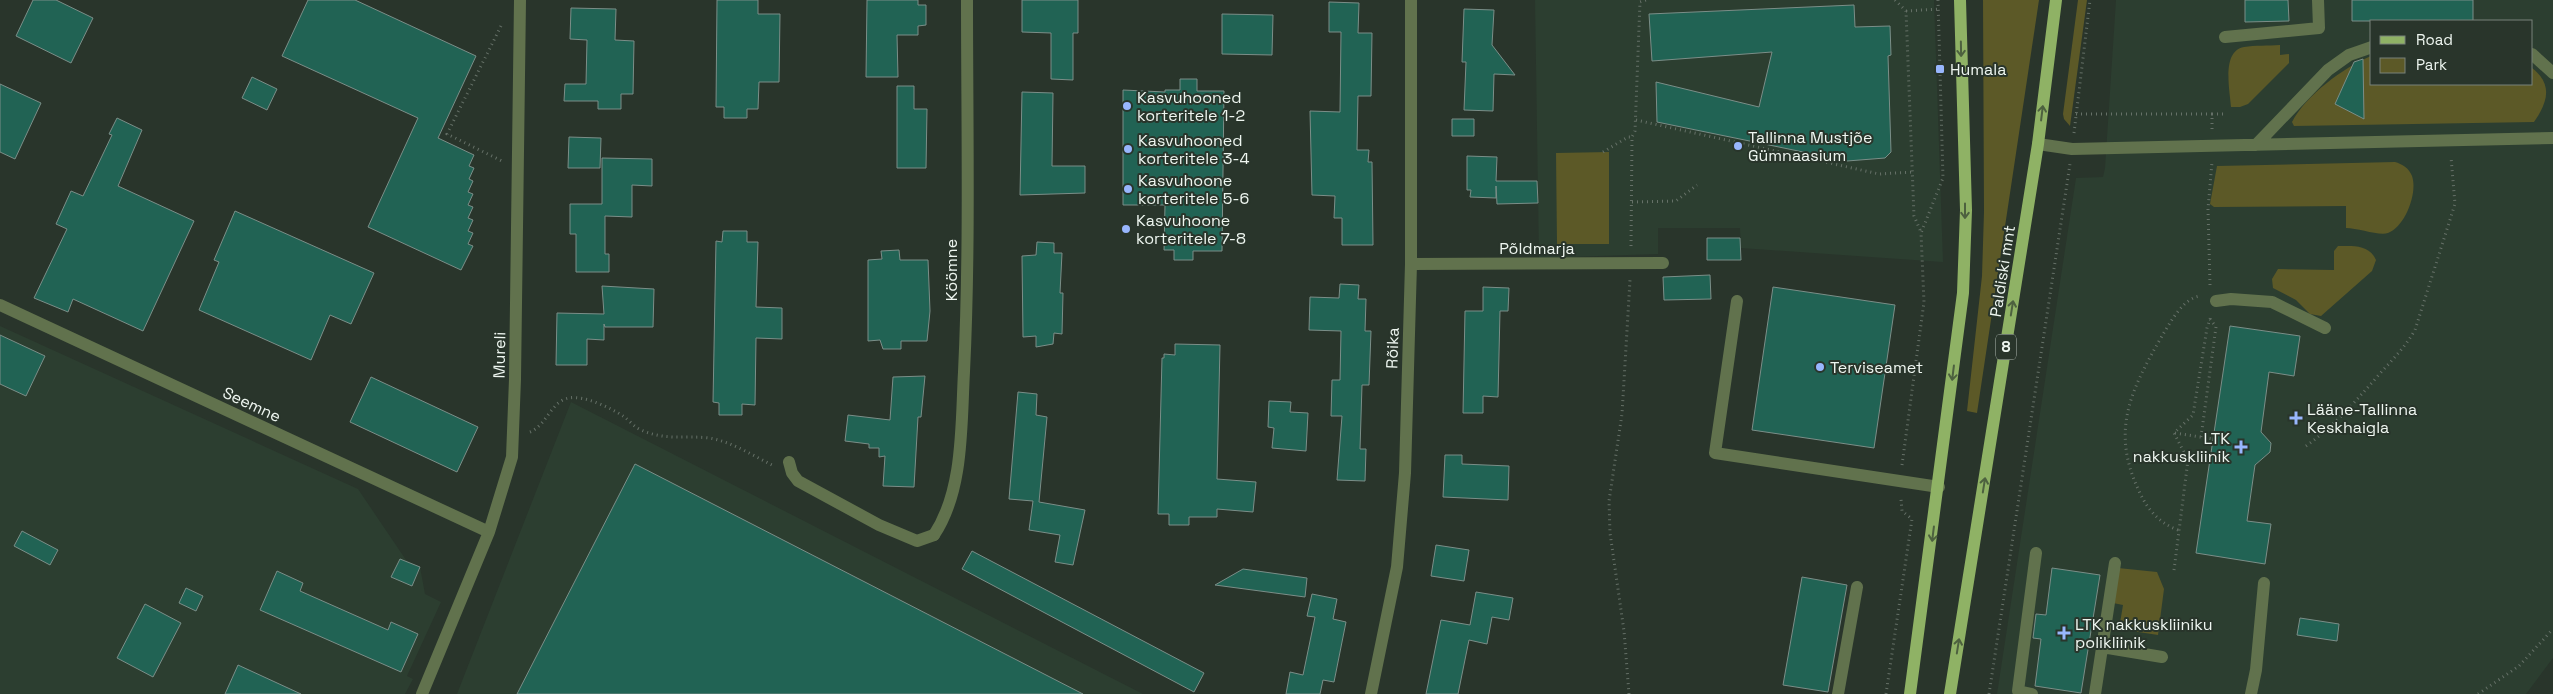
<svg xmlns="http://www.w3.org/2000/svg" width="2553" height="694" viewBox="0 0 2553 694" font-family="'Space Grotesk',sans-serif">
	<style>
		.built { fill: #2c3e30; fill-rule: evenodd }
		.green { fill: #5c5927 }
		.building { fill: #216354; stroke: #7b8e88 }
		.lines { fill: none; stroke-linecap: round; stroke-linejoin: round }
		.path { stroke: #667168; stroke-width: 3; stroke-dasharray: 1 4; stroke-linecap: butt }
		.lane { stroke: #61724d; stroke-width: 12 }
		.street { stroke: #61724d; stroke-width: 12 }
		.primary { stroke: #8fb265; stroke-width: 12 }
		.oneway { stroke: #4d613f }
		.poi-dot { fill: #98b6fd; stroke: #29352b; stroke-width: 2 }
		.labels { text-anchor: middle; stroke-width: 4; stroke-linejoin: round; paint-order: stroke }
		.shield { fill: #29352b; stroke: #b3bcb5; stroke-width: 1 }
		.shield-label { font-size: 15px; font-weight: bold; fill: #eef6f0 }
		.poi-label { font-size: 16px; fill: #eef6f0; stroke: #29352b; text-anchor: start }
		.street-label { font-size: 16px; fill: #eef6f0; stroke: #29352b }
	</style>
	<rect width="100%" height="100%" fill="#29352b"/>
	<path class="built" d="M1535,0h399l9,262 -202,-14 -1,-20h-82v26l-119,4z
		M2116,0h437v658l-27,36h-529l79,-516 27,-1 2,-9zM2372,21h160v63h-160z
		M0,326l358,163 48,71 14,7 5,27 16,8 -34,74 6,3 -8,15h-405z
		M571,402l572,292h-686z"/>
	<path class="green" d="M1983,0h56l-62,413 -10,-2 15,-135 2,-64z
		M2078,0h9l-17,126 -6,-7 -1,-5z
		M2280,45v10l9,-1v9l-41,41 -8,3h-9c-1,-16 -10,-56 13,-60 11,-2 24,-1 36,-2z
		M2371,56l1,28h160v-16c21,16 16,34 2,54l-240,4 -2,-4c14,-27 51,-54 79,-66z
		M1609,152v92h-52l-1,-91z
		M2395,162c7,2 14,6 17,14 6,17 -7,51 -24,57 -9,3 -30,-5 -42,-5v-22l-132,1 -4,-3 7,-38z
		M2338,246c15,0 31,-2 38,14l-4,11 -51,45 -11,-2 -14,-14 -23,-12 -1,-9 6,-10 56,1v-19z
		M2118,568l39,4 7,17 -6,46 -39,-6 4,-24 -10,-2z"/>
	<path class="building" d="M33,0h23l37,18 -22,45 -55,-27z
		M308,0h47l121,56 -38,82 36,17 -5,11 5,2 -5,11 4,2 -5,11 5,2 -5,11 5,2 -5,11 5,2 -5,11 5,2 -5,11 5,2 -12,24 -93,-43 50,-109 -136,-62z
		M717,0h41v14h22l-1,68h-20l-1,27h-11v9h-23v-11h-8z
		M867,0h51v5h8v20l-8,1v9h-21l1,42h-32z
		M1022,0h56v33h-5v47l-22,-1v-46l-29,-1z
		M2245,0h43l1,21 -44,1z
		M2352,0h121v21h-121z
		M1329,2l30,1 -1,30h14l-1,63h-13l-1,54h12l-1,12h4l1,83h-31v-27h-8l1,-22 -23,-1 -2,-84 30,1 1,-80h-12z
		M1854,5l1,22 35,-1 1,29 -3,1 3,96 -6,6 -38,3 -190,-39 -1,-40 103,25 13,-55 -120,9 -3,-47z
		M571,8l45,1 -1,31 19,1 -1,53h-12v15h-23v-8h-34l1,-17h21l1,-44 -17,-1z
		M1464,9l30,1 -2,35 23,30 -21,-1 -1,37 -29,-1 2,-48h-4z
		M1222,14l51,1 -1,40 -50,-1z
		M2363,59l1,60 -29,-15 19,-42z
		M252,77l25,12 -10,21 -25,-12z
		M1180,79h17v12h27l-2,160h-29v9h-19v-10h-10l1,-45h-42v-115l42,2v-2h15z
		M0,84l41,19 -26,56 -15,-7z
		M897,86h17v23h13l-1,59h-29z
		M1022,92l31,1 -1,73h33v27l-65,2z
		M117,118l25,12 -24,56 76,35 -51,110 -70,-32 -5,13 -34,-14 33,-69 -11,-5 15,-33 12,5 29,-61 -3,-1z
		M1452,119h22v17h-22z
		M569,137l32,1 -1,30h-32z
		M1467,156l30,1 -1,24h41l1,22 -41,1 -1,-18v12l-26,-1 1,-7h-4z
		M602,158l50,1v27l-20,-1v32l-27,-1v38h4v18h-33v-38h-6v-30h32z
		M235,211l139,62 -23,51 -21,-9 -19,45 -112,-50 20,-48 -5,-2z
		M723,231h24v11h11l-2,65 26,1v31l-26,-1 -1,67 -13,-1v11h-23v-12l-6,-1 3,-161 6,1z
		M1707,238h33l1,22h-34z
		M1037,242l17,1v10h8l-2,40h3l-1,41 -8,-1 -1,11 -17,3v-11l-13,1 -1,-81 14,-1z
		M899,250l1,10h28l2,51 -3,30h-26v8h-18l-3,-9 -12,1v-81l14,-1 -1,-8z
		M1710,275l1,24 -47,1 -1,-23z
		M1340,284l19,1 -1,14h8l-1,32h6l-2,54h-7l-2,64h6l-1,32 -28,-1 5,-64h-11l1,-36h8l1,-49 -32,-1 1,-33 29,1z
		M602,286l52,3 -1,38h-48l-1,-3v16l-17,-1v26h-31l1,-52 47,1z
		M1483,287l26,1 -1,23h-8l-2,86 -15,-1v17h-20l2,-102h18z
		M1773,287l122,18 -21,143 -122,-18z
		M2230,326l70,10 -6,40 -25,-4 -8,60 10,11 -1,9 -15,13 -8,56 24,3 -6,40 -69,-11z
		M0,335l45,21 -19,40 -26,-12z
		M1175,344l45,1 -3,134 39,3 -3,30 -36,-3v8h-28v8h-20v-11h-11l4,-156h2v-4l11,1z
		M925,376l-4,41h-3l-4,70 -31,-1 2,-30 -6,1v-9h-10v-4l-24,-3 3,-26 42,5 3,-43z
		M371,377l107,50 -21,45 -107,-50z
		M1018,392l19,2 -1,21 11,2 -8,85 46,8 -12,55 -18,-3 5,-27 -31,-5 4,-29 -24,-2z
		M1269,401l22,1 -1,10 18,1 -2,38 -34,-3 2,-20 -6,-1z
		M1445,455h17v9l47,2 -1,34 -65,-3z
		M635,464l448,230h-566z
		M22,531l36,19 -8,15 -36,-19z
		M1436,545l33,5 -5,31 -33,-5z
		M972,551l232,122 -10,19 -232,-123z
		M400,559l20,8 -8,19 -21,-9z
		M2052,568l48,7 -19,118 -46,-7 6,-47 -8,-1 3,-24 10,1z
		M1243,569l64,9 -2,19 -90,-12z
		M277,571l26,12 -3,8 88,39 3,-8 27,12 -17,38 -141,-62z
		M1802,577l45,8 -19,107 -45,-7z
		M186,588l17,8 -7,15 -17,-8z
		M1476,592l37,6 -4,22 -17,-3 -5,27 -18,-4 -11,54h-32l15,-74 29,5z
		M1312,594l25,5 -4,20 13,3 -12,60 -11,-2 -3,14h-34l4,-22 13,3 12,-58 -8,-1z
		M145,604l36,19 -28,54 -36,-19z
		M2300,618l39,6 -2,17 -40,-6z
		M238,665l63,29h-76z"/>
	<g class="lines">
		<path class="path" d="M1895,0l11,11 8,205 7,16
			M1906,11l33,-2
			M501,26l-54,108 55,27
			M2076,114h136v16
			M2212,114h13
			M1636,120l243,54 34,-2
			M2074,133l16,-133
			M1603,152l25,-15h4
			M1632,202l44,-1 21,-16
			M1631,246l1,-109 3,-6 5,-129 6,-2
			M2210,285l-2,-76 4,-47
			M530,432c17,-7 21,-31 39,-34 15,-3 42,10 54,18 6,4 11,11 18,14 25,11 43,5 68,8 21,3 43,17 63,27
			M2175,433l38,6
			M2201,437l15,-110 -6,-8
			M2306,446c27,-19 48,-43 70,-68 14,-16 28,-29 39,-48l40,-126 -4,-47
			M1902,465l22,-163 -3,-69 22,-55 -5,-178
			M2178,530c-19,-7 -31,-21 -39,-39 -29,-61 -8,-101 23,-155 8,-13 21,-38 38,-40
			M2174,570l14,-110 -14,-27 19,-18 14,-87 4,-12
			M1629,694l-5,-63 -14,-98 -1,-32 13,-87 8,-134
			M1886,694l26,-175 -10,-8 -1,-12
			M1989,694l81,-530
			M2478,694l41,-28 34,-37"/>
		<path class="lane" d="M2225,37l94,-9 -1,-28
			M2532,54l21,19
			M2038,144l34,5 481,-11
			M2256,145l72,-75 21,-15 23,-8
			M1737,301l-22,152 224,34
			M2216,301l15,-2 41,3 53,26
			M789,462l3,11 6,8 81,44 38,16 17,-6
			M2102,647l60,10
			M2032,694l-14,-3 18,-138
			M2095,694l20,-131
			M2251,694l5,-24 8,-87"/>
		<path class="street" d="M1411,264l252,-1
			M0,305l489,227
			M934,535c30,-45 27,-111 30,-163 6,-124 3,-248 3,-372
			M422,694l67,-162 23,-75 3,-78 5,-379
			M1371,694l26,-127 8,-94 6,-209v-264
			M1838,694l19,-107"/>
		<path class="primary" d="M1910,694l53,-401 3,-83 -6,-210
			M1950,694l88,-550 18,-144"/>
	</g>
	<defs><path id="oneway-shaft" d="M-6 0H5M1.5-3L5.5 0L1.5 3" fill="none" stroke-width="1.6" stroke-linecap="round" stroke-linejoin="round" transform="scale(1.25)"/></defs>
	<g class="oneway">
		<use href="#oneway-shaft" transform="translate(1961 49) rotate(89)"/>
		<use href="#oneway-shaft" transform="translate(2042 113) rotate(-83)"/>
		<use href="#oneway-shaft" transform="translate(1965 211) rotate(90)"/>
		<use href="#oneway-shaft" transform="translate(2012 308) rotate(-81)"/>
		<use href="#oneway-shaft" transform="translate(1953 373) rotate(97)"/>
		<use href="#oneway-shaft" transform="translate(1984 485) rotate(-81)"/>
		<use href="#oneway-shaft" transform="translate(1933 534) rotate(97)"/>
		<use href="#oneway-shaft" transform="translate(1958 646) rotate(-81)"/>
	</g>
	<g class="poi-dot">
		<rect x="1935" y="64" width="10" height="10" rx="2.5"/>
		<circle cx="1127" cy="106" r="5"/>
		<circle cx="1738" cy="146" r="5"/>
		<circle cx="1128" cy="149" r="5"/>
		<circle cx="1128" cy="189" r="5"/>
		<circle cx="1126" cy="229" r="5"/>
		<circle cx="1820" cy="367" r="5"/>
		<path d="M2293.5 410.5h5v5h5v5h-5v5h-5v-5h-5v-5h5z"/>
		<path d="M2238.5 439.5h5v5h5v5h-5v5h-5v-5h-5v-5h5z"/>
		<path d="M2061.5 625.5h5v5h5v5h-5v5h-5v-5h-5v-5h5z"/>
	</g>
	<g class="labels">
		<rect class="shield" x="1996" y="334.5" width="20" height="25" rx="4"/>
		<g class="shield-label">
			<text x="2006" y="352">8</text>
		</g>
		<g class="poi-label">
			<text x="1950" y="75">Humala</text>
			<text x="1137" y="103">Kasvuhooned<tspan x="1137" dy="18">korteritele 1-2</tspan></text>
			<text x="1748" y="143">Tallinna Mustjõe<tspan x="1748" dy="18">Gümnaasium</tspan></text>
			<text x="1138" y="146">Kasvuhooned<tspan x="1138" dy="18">korteritele 3-4</tspan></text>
			<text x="1138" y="186">Kasvuhoone<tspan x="1138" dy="18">korteritele 5-6</tspan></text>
			<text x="1136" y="226">Kasvuhoone<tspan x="1136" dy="18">korteritele 7-8</tspan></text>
			<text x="1830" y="373">Terviseamet</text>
			<text x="2307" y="415">Lääne-Tallinna<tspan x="2307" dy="18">Keskhaigla</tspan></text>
			<text x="2230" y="444" text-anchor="end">LTK<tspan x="2230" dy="18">nakkuskliinik</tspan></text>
			<text x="2075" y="630">LTK nakkuskliiniku<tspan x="2075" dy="18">polikliinik</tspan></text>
		</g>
		<g class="street-label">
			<text x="1537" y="254">Põldmarja</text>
			<text transform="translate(951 270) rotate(-90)" y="6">Köömne</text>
			<text transform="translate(2002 271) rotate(-81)" y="6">Paldiski mnt</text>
			<text transform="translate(1392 348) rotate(-88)" y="6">Rõika</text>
			<text transform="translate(499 355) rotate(-89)" y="6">Mureli</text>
			<text transform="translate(252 404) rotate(25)" y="6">Seemne</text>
		</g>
	</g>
	<rect x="2370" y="20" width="162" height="65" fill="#29352b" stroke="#78827a"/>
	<rect x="2380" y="36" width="25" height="8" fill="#8fb265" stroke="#78827a"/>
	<text x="2416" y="45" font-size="15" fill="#eef6f0">Road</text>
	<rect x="2380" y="58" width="25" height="15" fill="#5c5927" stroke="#78827a"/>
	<text x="2416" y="70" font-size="15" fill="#eef6f0">Park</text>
</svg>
